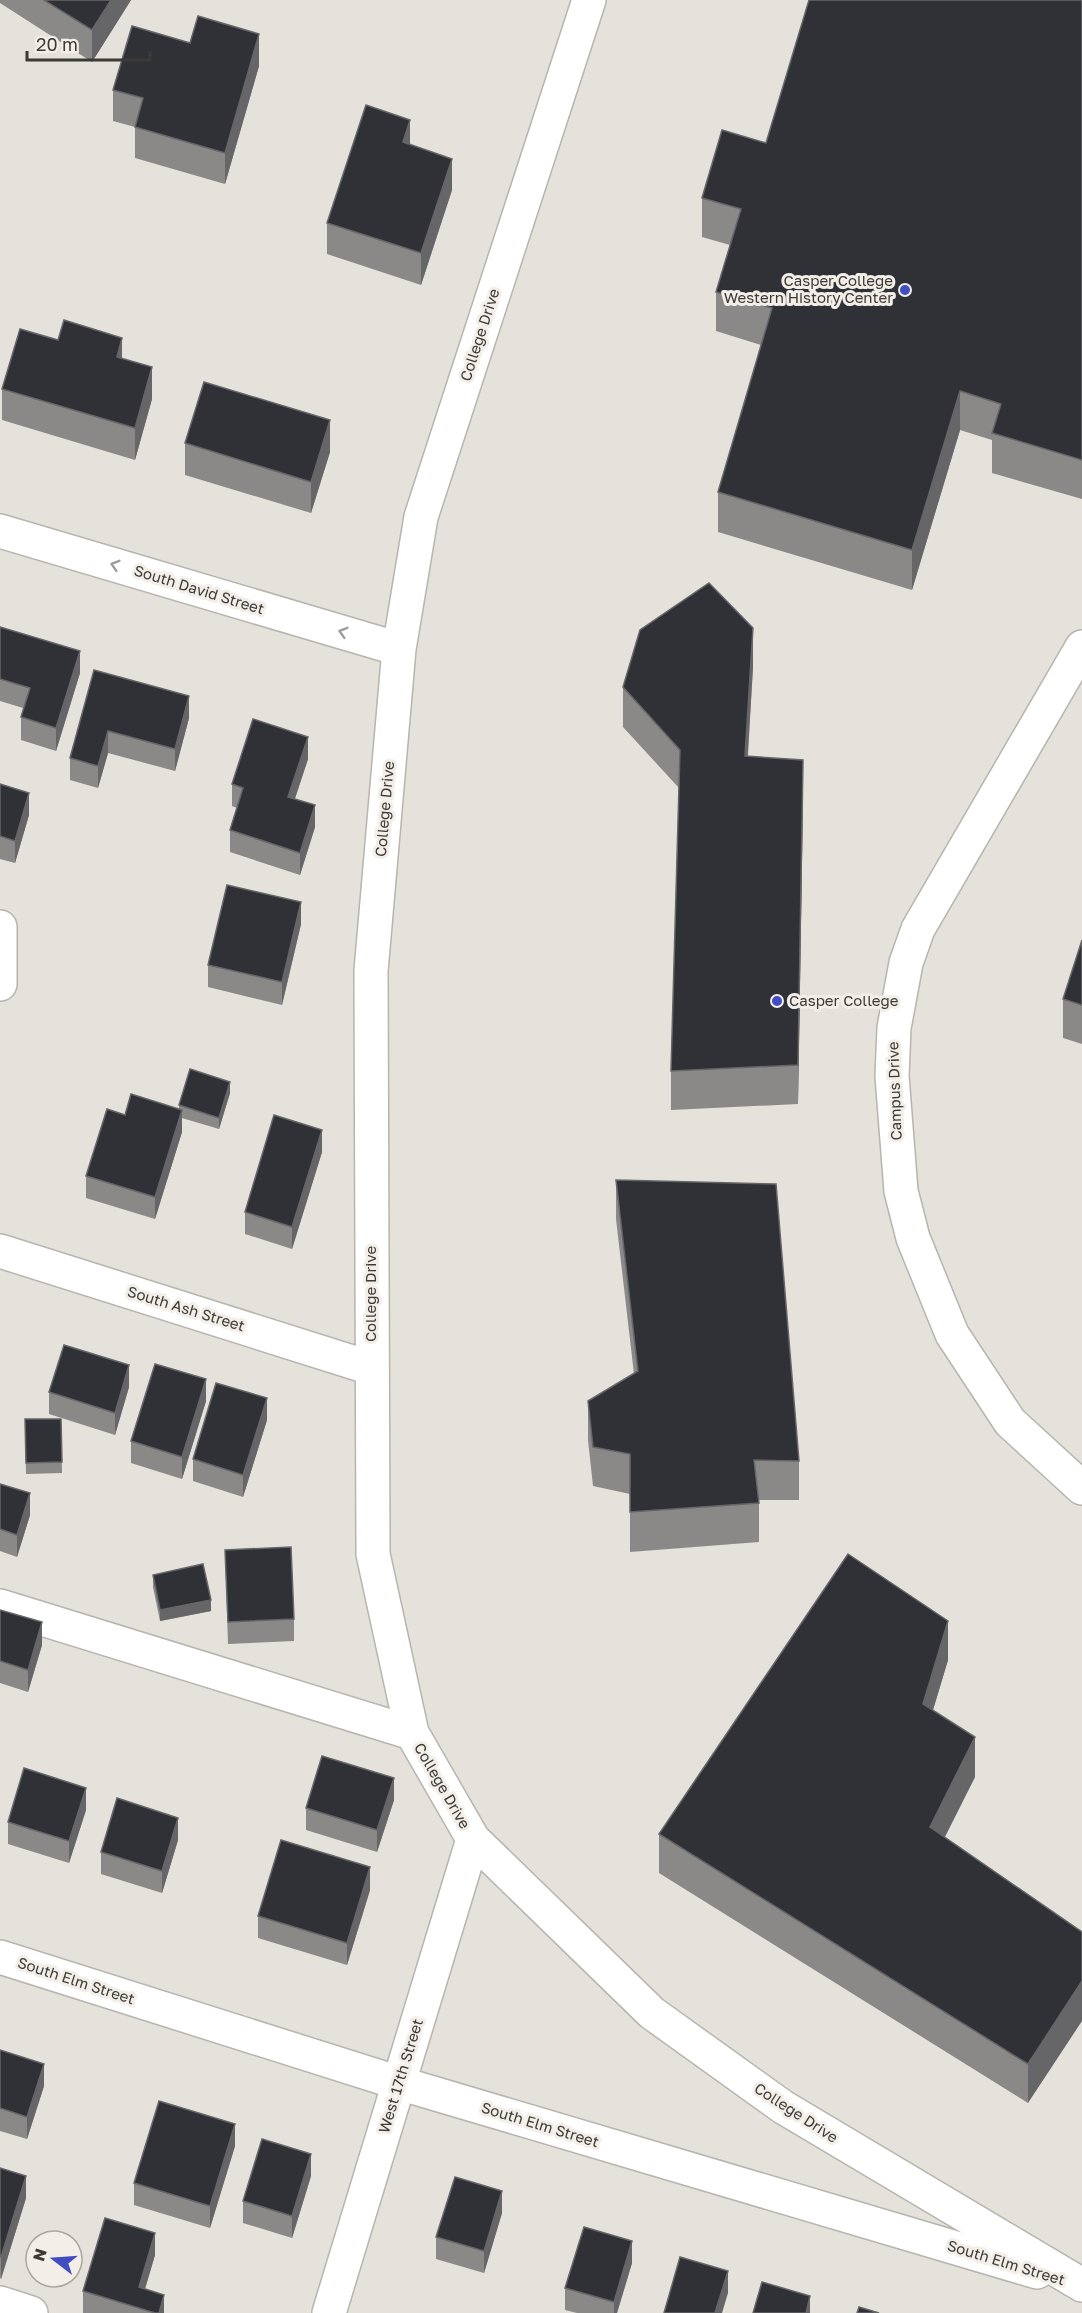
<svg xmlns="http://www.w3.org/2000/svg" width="1082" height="2313" viewBox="0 0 1082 2313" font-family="'Golos Text',sans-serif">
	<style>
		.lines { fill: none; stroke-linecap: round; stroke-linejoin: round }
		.minor-casing { stroke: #b8b4ae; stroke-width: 36 }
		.minor { stroke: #fff; stroke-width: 33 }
		.wall { fill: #8a8988 }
		.shaded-wall { fill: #666668 }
		.building { fill: #303136; stroke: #666668; stroke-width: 1.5 }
		.oneway { stroke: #9e9c9b }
		.poi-dot { fill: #414dc1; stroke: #f3efe8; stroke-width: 2 }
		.labels { text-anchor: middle; stroke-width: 6; stroke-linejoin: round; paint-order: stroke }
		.poi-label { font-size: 15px; fill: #3c3a37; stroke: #f3efe8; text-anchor: end }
		.street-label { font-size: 15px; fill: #3c3a37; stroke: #f3efe8 }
	</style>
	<rect width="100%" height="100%" fill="#e5e1db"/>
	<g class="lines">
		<g class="minor-casing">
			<path id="minor" d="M589,0l-168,517 -22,132 -28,322 2,583 39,179 61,106 179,174 131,94 299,178
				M0,531l399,118
				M1082,647l-164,282 -12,34 -12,65 -2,48 9,115 12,47 39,96 58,88 72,66
				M0,927v57
				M0,1251l371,117
				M0,1606l412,127
				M0,1957l399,126 638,189
				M0,2303l31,10
				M329,2313l144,-474"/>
		</g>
		<use href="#minor" class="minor"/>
	</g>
	<path class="wall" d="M0,0h131l-39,62 -92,-59z
		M1082,0v499l-90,-26v-33l-32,-10 -48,160 -194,-58v-40l43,-147 -45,-14v-39l14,-47 -28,-8v-39l64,-55z
		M259,66l-34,118 -90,-26v-31l-22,-6v-31z
		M410,145l42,45 -31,95 -94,-31v-31z
		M122,359l30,40 -17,61 -133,-40v-31z
		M185,443l145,9 -19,61 -126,-38z
		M0,627l80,46 -24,78 -35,-11v-23l2,-9 -23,-7z
		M753,667l-5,89 55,43 -5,305 -127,6v-39l8,-283 -56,-61v-40z
		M94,670l95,48 -14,53 -67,-18 -10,35 -28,-8v-22z
		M308,759l-13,40 20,28 -15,48 -70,-23v-22l7,-22 -5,-2v-22z
		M0,784l29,31 -14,48 -15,-4z
		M301,924l-19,81 -74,-18v-22z
		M1082,940v104l-19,-6v-39z
		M230,1093l-11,36 -37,-11v14l-27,87 -69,-21v-22l39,-61 54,-6v-4z
		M322,1152l-30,97 -47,-15v-22z
		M616,1180l183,281v39h-40v42l-129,10v-58l-37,-8 -5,-46v-39l46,-27 -18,-155z
		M129,1387l-14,48 -66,-21v-22z
		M206,1401l-24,78 -51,-16v-22z
		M25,1419h36l1,54 -36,1z
		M267,1420l-24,77 -50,-16v-22z
		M0,1484l30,31 -13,42 -17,-6z
		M225,1550l69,69v22l-66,3z
		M153,1575l58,36 -51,10 -7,-34z
		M0,1610l42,35 -14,47 -28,-9z
		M948,1660l-15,50 42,67 -30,60 137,95 -54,171 -369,-230v-39z
		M394,1800l-17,52 -71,-22v-22z
		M86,1810l-17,53 -61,-19v-22z
		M178,1840l-16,53 -61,-19v-22z
		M370,1890l-23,75 -89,-27v-22z
		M0,2050l44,36 -17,53 -27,-8z
		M235,2146l-25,82 -76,-23v-22z
		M0,2168l26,30 -25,81 -1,-1z
		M311,2176l-19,62 -49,-15v-22z
		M502,2213l-18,60 -48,-14v-22z
		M155,2255l-10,34 19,24h-81v-22z
		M632,2263l-15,50h-40l-12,-3v-22z"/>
	<path class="shaded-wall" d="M111,0h20l-39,62v-32z
		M259,34v32l-34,118v-31z
		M410,120v31l-7,-9z
		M452,159v31l-31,95v-32z
		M122,338v32l-5,-13z
		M152,367v32l-17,61v-32z
		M960,391v39l-48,160v-40z
		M330,420v32l-19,61v-31z
		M753,628v39l-8,129v-40z
		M80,651v22l-24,78v-23z
		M189,696v22l-14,53v-22z
		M108,731v22l-10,35v-22z
		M308,737v22l-20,60v-22z
		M803,760v39l-5,305v-39z
		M29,793v22l-14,48v-22z
		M315,805v22l-15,48v-22z
		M301,902v22l-19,81v-23z
		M230,1082v11l-11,36v-11z
		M182,1110v22l-27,87v-22z
		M322,1130v22l-30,97v-22z
		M129,1365v22l-14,48v-22z
		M206,1379v22l-24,78v-22z
		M267,1398v22l-24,77v-22z
		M30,1493v22l-13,42v-22z
		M211,1600v11l-51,10v-11z
		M948,1621v39l-25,83v-39z
		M42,1622v23l-14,47v-22z
		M975,1737v40l-45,89v-39z
		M394,1778v22l-17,52v-22z
		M86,1788v22l-17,53v-22z
		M178,1818v22l-16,53v-22z
		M370,1867v23l-23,75v-22z
		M1082,1981v40l-54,82v-39z
		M44,2064v22l-17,53v-22z
		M235,2124v22l-25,82v-22z
		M311,2154v22l-19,62v-22z
		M26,2176v22l-25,81v-22z
		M502,2191v22l-18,60v-22z
		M155,2233v22l-16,54v-22z
		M632,2241v22l-15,50h-3v-11z
		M728,2271v22l-6,20h-7z
		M164,2295v18h-5z
		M810,2296v17h-4z"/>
	<path class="building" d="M44,0h67l-19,30z
		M809,0h273v460l-90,-27 9,-29 -41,-13 -48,159 -194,-58 54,-184 -56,-16 25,-83 -39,-11 20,-68 44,13z
		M198,16l61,18 -34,119 -90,-26 8,-29 -30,-8 19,-64 58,17z
		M366,105l44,15 -7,22 49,17 -31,94 -94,-30z
		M64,320l58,18 -5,19 35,10 -17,61 -133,-39 18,-60 38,11z
		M204,382l126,38 -19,62 -126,-39z
		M709,583l44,45 -8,128 58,4 -5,305 -127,6 9,-321 -57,-63 17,-57z
		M0,627l80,24 -24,77 -35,-11 9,-29 -30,-9z
		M94,670l95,26 -14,53 -67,-18 -10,35 -28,-8z
		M253,719l55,18 -20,60 27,8 -15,48 -70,-23 13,-42 -11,-4z
		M0,784l29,9 -14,48 -15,-5z
		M227,885l74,17 -19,80 -74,-17z
		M1082,940v65l-19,-6z
		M190,1069l40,13 -11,36 -40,-13z
		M131,1094l51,16 -27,87 -69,-21 21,-67 18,6z
		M274,1115l48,15 -30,97 -47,-15z
		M616,1180l160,4 23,277 -45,-1 5,43 -129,9v-58l-37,-7 -5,-46 50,-30z
		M64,1345l65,20 -14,48 -66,-21z
		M155,1364l51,15 -24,78 -51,-16z
		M216,1383l51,15 -24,77 -50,-16z
		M25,1419h36l1,43 -36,1z
		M0,1484l30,9 -13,42 -17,-6z
		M291,1547l3,72 -66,3 -3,-72z
		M848,1554l100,67 -25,83 52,33 -45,90 152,105v49l-54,83 -369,-230z
		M203,1564l8,36 -51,10 -7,-35z
		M0,1610l42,12 -14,48 -28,-9z
		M322,1756l72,22 -17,52 -71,-22z
		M24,1768l62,20 -17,53 -61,-19z
		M117,1798l61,20 -16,53 -61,-19z
		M281,1840l89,27 -23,76 -89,-27z
		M0,2050l44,14 -17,53 -27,-9z
		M159,2101l76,23 -25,82 -76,-23z
		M262,2139l49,15 -19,62 -49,-15z
		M0,2168l26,8 -25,81 -1,-1z
		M455,2177l47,14 -18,60 -48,-14z
		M105,2218l50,15 -16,54 25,8 -5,18h-4l-72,-22z
		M584,2227l48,14 -18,61 -49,-14z
		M680,2257l48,14 -13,42h-51z
		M762,2282l48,14 -4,17h-53z
		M859,2307l20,6h-22z"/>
	<defs><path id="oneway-chevron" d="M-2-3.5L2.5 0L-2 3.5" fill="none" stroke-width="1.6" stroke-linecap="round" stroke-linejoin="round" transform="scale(1.5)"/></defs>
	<g class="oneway">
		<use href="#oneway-chevron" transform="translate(115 565) rotate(-163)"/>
		<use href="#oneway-chevron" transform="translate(343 632) rotate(-163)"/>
	</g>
	<g class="poi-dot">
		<circle cx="905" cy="290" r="6"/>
		<circle cx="777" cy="1001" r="6"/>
	</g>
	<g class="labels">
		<g class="poi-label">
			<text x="893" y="286">Casper College<tspan x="893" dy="17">Western History Center</tspan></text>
			<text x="789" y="1006" text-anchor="start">Casper College</text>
		</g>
		<g class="street-label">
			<text transform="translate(480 335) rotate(-72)" y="5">College Drive</text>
			<text transform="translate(199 590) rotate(17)" y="5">South David Street</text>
			<text transform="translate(385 809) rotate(-85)" y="5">College Drive</text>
			<text transform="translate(895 1091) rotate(-92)" y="5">Campus Drive</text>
			<text transform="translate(371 1294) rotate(-90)" y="5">College Drive</text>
			<text transform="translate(186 1309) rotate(17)" y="5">South Ash Street</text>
			<text transform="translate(442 1786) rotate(60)" y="5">College Drive</text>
			<text transform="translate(76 1981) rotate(18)" y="5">South Elm Street</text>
			<text transform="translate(401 2076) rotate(-73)" y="5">West 17th Street</text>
			<text transform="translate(796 2113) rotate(33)" y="5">College Drive</text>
			<text transform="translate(540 2125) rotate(17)" y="5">South Elm Street</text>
			<text transform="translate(1006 2263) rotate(17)" y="5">South Elm Street</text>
		</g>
	</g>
	<g transform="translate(54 2259) rotate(287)"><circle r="28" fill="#f3efe8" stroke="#aaa7a1" stroke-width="1.5"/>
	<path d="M0-4.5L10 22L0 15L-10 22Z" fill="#414dc1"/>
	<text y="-9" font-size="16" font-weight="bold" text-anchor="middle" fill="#3c3a37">N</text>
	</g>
	<path d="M27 51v9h123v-9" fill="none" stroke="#3c3a37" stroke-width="3"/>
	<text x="36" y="51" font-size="18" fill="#3c3a37" stroke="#f3efe8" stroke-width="4.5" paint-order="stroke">20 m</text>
</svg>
